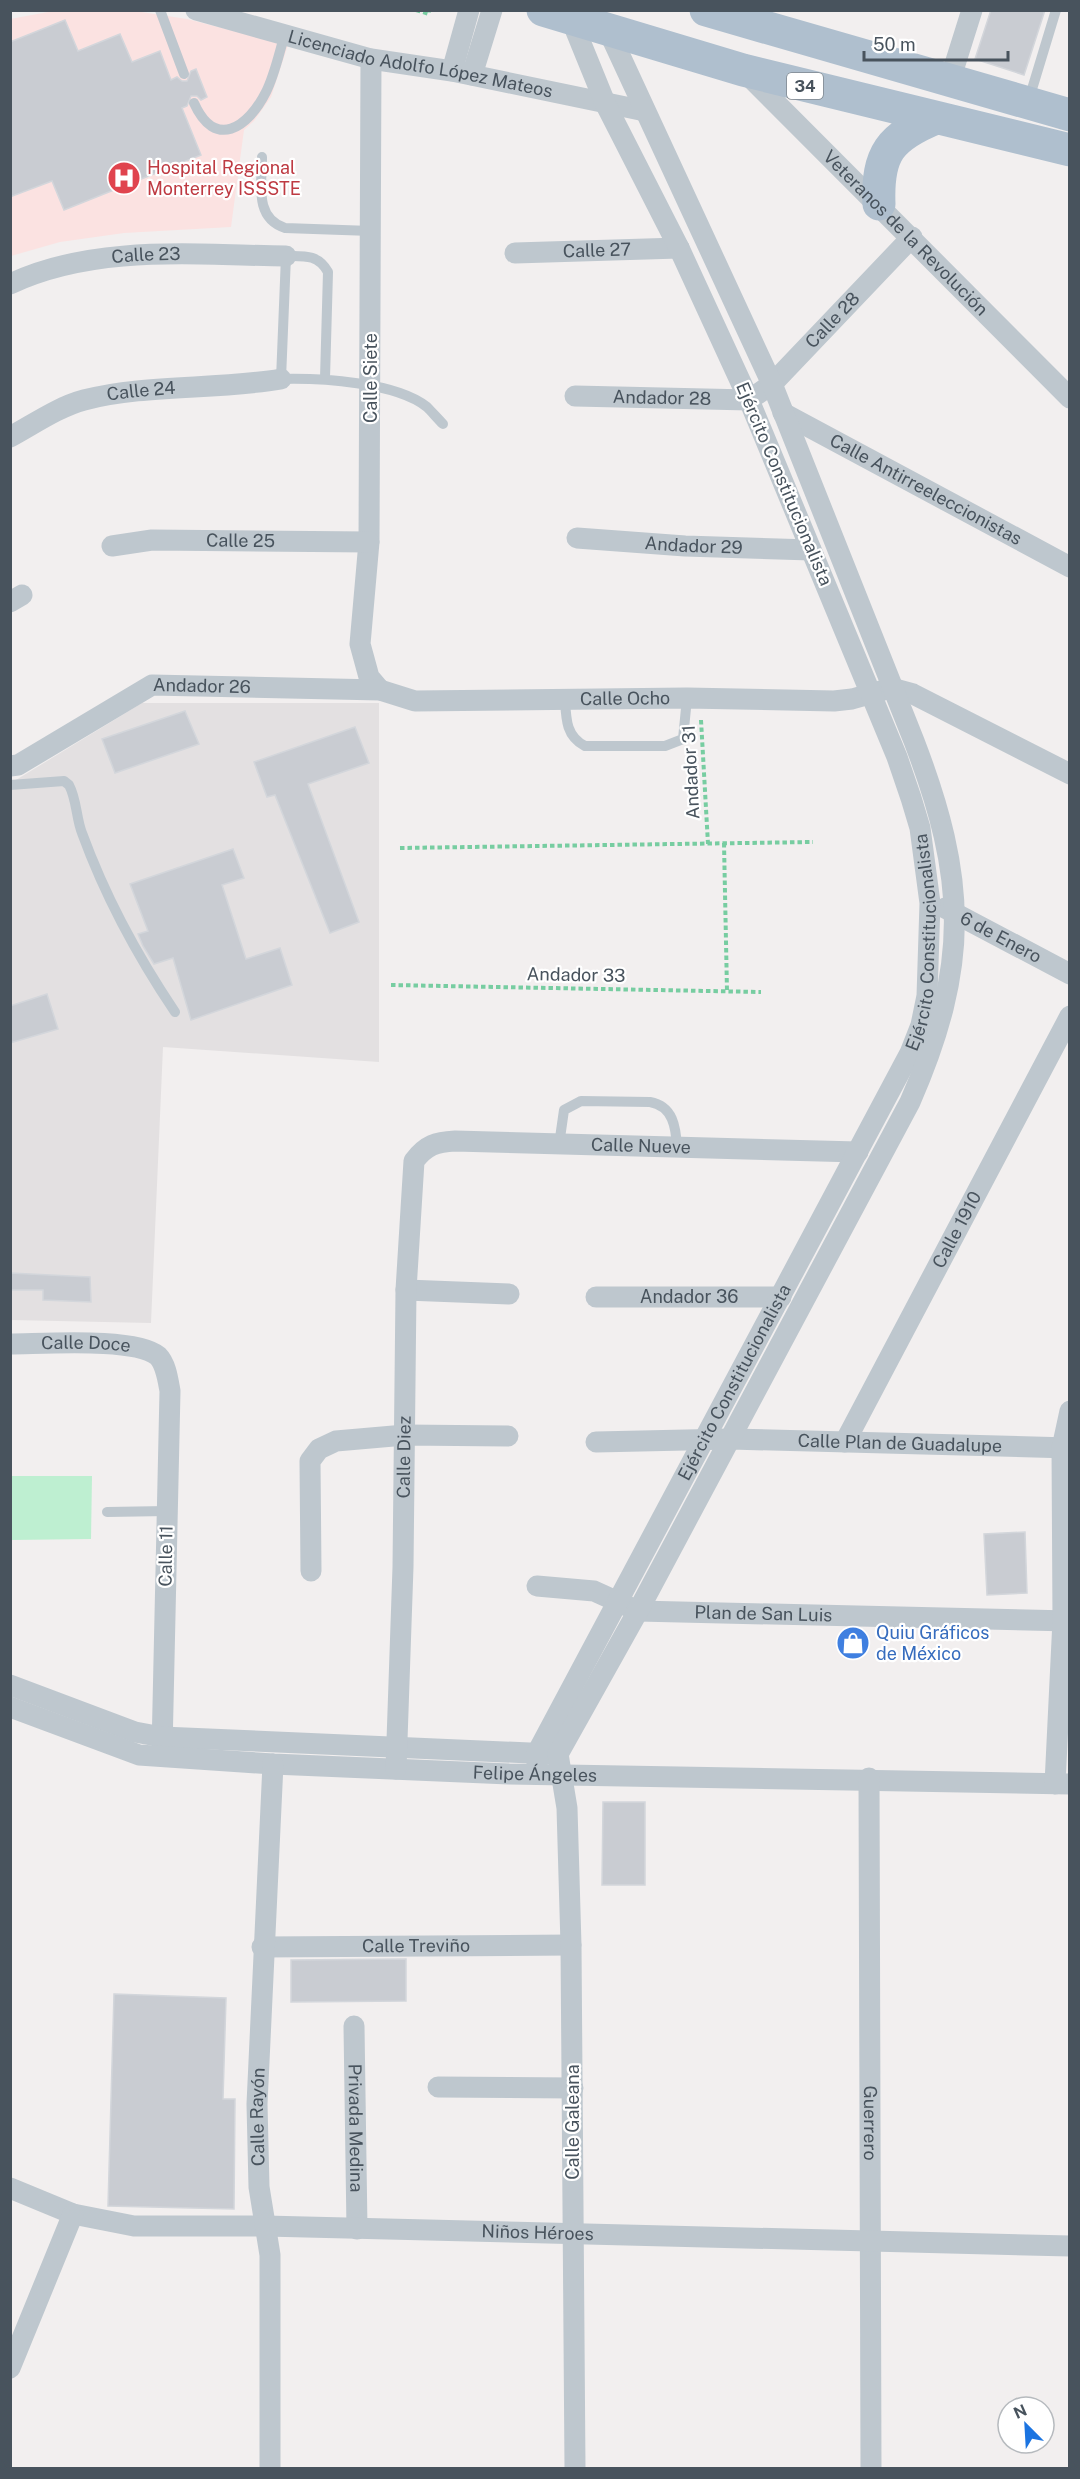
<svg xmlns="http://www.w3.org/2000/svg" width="1080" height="2479" viewBox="0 0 1080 2479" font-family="'Public Sans',sans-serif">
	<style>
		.education { fill: #e3e0e1 }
		.medical { fill: #fbe2e1 }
		.park { fill: #beefd1 }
		.building { fill: #c9ccd2; stroke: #d3d6db; stroke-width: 1.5 }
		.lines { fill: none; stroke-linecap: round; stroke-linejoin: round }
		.path { stroke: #77cda1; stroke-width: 4; stroke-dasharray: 4.5 3; stroke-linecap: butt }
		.lane { stroke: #bec7ce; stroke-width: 10 }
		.street { stroke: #bec7ce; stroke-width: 21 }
		.primary { stroke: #afbfce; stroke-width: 33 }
		.labels { text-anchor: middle; stroke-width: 4.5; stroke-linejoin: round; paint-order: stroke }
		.shield { fill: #fff; stroke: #7f878e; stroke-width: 1.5 }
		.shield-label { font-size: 16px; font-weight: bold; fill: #48535d }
		.street-label { font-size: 18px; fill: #48535d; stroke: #fff }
		.health-label { font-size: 18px; fill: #be3a42; stroke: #fff; text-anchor: start }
		.shop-label { font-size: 18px; fill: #366cbe; stroke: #fff; text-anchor: start }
	</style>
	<rect width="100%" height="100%" fill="#f2efef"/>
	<path class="education" d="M142,703h237v359l-216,-15 -12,276 -140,-3v-537z"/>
	<path class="medical" d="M59,10l76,1 52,8 101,26 -17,52 -17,24 -10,9 -13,97 -107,6 -64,9 -49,14 -1,-237z"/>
	<path class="park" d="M11,1476h81l-1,63 -80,1z"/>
	<path class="building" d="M991,10h54l-21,65 -49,-16z
		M65,20l13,31 42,-17 12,28 28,-11 11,29 6,-3 5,4h5l4,-10 5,-2 11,28 -6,3 -4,-4h-6l-4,10 -5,2 19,47 -137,55 -12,-29 -42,16v-155z
		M185,711l14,33 -84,29 -13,-34z
		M355,727l14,36 -61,21 51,138 -29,11 -55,-138 -8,2 -13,-35z
		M233,849l11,29 -22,7 24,74 34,-11 12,37 -101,35 -18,-62 -19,6 -11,-18 -5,-12 10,-3 -18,-47z
		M47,994l11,35 -48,14v-37z
		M10,1273l80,4 1,25 -48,-2v-10h-33z
		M1025,1532l2,61 -40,2 -3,-61z
		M603,1802h42v83h-43z
		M406,1959v42l-115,1v-42z
		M114,1994l112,4 -3,101h12l-1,110 -126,-3z"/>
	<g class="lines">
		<path class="path" d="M416,10l13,4v-4
			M701,720l7,124
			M724,843l3,148
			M400,848l413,-6
			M391,985l370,7"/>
		<path class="lane" d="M160,10l24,64
			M1029,99l27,-89
			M194,103c21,47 54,25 72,-11 9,-18 13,-39 19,-58
			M262,157c0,27 -8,61 23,71l86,3
			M325,378l3,-106c-10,-18 -24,-16 -42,-16l-5,123c39,-1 115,3 146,28 5,5 11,12 16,17
			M565,699c1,20 1,37 20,47h80l18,-7 4,-41
			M10,785l54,-4 5,4c8,15 7,33 13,48 23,63 56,124 93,179
			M559,1145l5,-35 17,-9 69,1c23,4 26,25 27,46
			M107,1512l60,-1"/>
		<g class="street">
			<path id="s1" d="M196,10l175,49 81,12 193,40"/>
			<path d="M371,59l-2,483 -9,102 9,33 11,13"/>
			<path d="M452,71l17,-61"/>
			<path id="s2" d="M746,73l324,325"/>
			<path d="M472,75l20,-65"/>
			<path d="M950,80l22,-70"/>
			<path id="s3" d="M515,253l164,-5"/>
			<path id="s4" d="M10,284c85,-40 185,-29 276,-28"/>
			<path id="s5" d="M575,396l174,4 23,-16 140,-147"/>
			<path id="s6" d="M783,413l287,154"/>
			<path id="s7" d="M10,437c24,-13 48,-30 74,-37 60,-16 134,-10 197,-21"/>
			<path id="s8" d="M577,538l108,8 126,4"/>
			<path id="s9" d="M112,546l40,-6 217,2"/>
			<path d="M10,602l12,-7"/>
			<path id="s10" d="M10,766l8,-1 134,-80 228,5 35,11 272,-3 147,3 18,-2 39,-11 22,6 157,80"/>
			<path id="s11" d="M945,908l125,66"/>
			<path d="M406,1290l103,4"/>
			<path id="s12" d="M596,1297h185"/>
			<path id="s13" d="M10,1344c32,0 126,-7 148,12 8,8 10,24 12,35l-8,359"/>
			<path id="s14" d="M596,1442l135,-3 339,9"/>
			<path id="s15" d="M845,1442l225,-426"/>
			<path d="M311,1571l-1,-110 9,-12 17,-8 69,-6 103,1"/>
			<path id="s16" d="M537,1586l57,5 44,20 432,10"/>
			<path d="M10,1685l125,47 27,5 390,17"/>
			<path id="s17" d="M10,1707l129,48 134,9 236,10 561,10"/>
			<path id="s18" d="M396,1769l7,-202 3,-277 8,-129c12,-16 22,-19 41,-20l403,11"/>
			<path id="s19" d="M537,1774v-21l373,-700 11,-28 6,-29 3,-93 -10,-75 -9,-30 -14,-41 -148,-357 -70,-152 -73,-143 -35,-86"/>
			<path id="s20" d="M869,1778l2,690"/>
			<path d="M1055,1784l8,-164 -1,-172 8,-37"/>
			<path id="s21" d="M262,1947l309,-2"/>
			<path id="s22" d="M354,2026l3,203"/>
			<path d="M438,2087l135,1"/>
			<path id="s23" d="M10,2188l63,26 61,12h131l805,20"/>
			<path d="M10,2368l63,-154"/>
			<path id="s24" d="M270,2468v-213l-11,-68 -2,-83 16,-340"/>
			<path d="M575,2468l-4,-523 -4,-137 -9,-54 80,-143 272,-509c60,-137 57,-223 4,-361l-142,-357 -163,-352"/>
		</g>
		<path class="primary" d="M543,10l200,60 327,80
			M706,10l364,105
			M879,204c-2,-51 11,-67 57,-86"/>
	</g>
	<defs>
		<g id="hospital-disc" transform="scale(1.725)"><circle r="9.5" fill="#e0444e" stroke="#fff"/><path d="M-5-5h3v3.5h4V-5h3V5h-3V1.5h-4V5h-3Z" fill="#fff"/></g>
		<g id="shop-disc" transform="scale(1.725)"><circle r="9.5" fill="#3f7fe0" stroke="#fff"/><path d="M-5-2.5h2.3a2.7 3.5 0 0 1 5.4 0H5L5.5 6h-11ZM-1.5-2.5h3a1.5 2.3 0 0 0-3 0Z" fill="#fff"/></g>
	</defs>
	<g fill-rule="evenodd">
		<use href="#hospital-disc" x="124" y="178"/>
		<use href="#shop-disc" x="853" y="1643"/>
	</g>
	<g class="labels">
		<rect class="shield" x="787" y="73" width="36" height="26" rx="4.5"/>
		<g class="shield-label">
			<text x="805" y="92">34</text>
		</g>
		<g class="street-label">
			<text dy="6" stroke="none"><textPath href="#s1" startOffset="231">Licenciado Adolfo López Mateos</textPath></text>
			<text dy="6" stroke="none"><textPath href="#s2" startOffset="226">Veteranos de la Revolución</textPath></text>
			<text dy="6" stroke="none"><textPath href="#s3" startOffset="82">Calle 27</textPath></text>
			<text dy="6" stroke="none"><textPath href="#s4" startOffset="140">Calle 23</textPath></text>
			<text dy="6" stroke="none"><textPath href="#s5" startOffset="290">Calle 28</textPath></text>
			<text transform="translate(371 378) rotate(-90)" y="6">Calle Siete</text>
			<text dy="6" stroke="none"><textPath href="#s7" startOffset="141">Calle 24</textPath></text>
			<text dy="6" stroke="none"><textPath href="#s5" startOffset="87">Andador 28</textPath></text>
			<text transform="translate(784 484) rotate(67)" y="6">Ejército Constitucionalista</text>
			<text dy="6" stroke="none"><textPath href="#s6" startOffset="162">Calle Antirreeleccionistas</textPath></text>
			<text dy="6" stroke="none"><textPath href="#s9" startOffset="129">Calle 25</textPath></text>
			<text dy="6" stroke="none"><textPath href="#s8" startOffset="117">Andador 29</textPath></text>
			<text dy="6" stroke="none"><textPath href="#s10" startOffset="214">Andador 26</textPath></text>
			<text dy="6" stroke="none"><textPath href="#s10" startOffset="639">Calle Ocho</textPath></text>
			<text transform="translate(691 772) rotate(-93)" y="6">Andador 31</text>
			<text dy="6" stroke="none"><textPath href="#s11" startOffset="63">6 de Enero</textPath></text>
			<text dy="6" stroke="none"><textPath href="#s19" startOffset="927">Ejército Constitucionalista</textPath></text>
			<text transform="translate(576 975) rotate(1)" y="6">Andador 33</text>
			<text dy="6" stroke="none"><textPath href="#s18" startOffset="842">Calle Nueve</textPath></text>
			<text dy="6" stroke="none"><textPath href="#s15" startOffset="240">Calle 1910</textPath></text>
			<text dy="6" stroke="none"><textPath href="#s12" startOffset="93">Andador 36</textPath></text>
			<text dy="6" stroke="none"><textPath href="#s13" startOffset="76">Calle Doce</textPath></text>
			<text dy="6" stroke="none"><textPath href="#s19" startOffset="441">Ejército Constitucionalista</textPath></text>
			<text dy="6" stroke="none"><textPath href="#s14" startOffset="304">Calle Plan de Guadalupe</textPath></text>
			<text dy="6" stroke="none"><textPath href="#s18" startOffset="312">Calle Diez</textPath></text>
			<text transform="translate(166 1556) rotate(-89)" y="6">Calle 11</text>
			<text dy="6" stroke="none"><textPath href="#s16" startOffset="231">Plan de San Luis</textPath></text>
			<text dy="6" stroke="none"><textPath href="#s17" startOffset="534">Felipe Ángeles</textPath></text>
			<text dy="6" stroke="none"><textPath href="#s21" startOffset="154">Calle Treviño</textPath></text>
			<text dy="6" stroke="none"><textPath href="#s24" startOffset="352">Calle Rayón</textPath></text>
			<text transform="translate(573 2122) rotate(-90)" y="6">Calle Galeana</text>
			<text dy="6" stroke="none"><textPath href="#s20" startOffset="345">Guerrero</textPath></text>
			<text dy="6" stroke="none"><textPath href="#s22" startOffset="102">Privada Medina</textPath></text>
			<text dy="6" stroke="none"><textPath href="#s23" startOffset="534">Niños Héroes</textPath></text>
		</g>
		<g class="health-label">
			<text x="147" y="174">Hospital Regional<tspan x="147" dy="21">Monterrey ISSSTE</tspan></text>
		</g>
		<g class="shop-label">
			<text x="876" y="1639">Quiu Gráficos<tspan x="876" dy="21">de México</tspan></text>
		</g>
	</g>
	<rect width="1080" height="2479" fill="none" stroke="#48535d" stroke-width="24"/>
	<g transform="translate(1026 2425) rotate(336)"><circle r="28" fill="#ffffff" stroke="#b6babe" stroke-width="1.5"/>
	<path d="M0-4.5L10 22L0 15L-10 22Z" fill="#1b74e1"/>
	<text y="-9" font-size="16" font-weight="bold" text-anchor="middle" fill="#48535d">N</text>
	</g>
	<path d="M864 51v9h144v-9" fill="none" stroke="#48535d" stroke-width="3"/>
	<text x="873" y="51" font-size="18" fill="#48535d" stroke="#ffffff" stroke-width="4.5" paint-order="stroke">50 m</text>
</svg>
